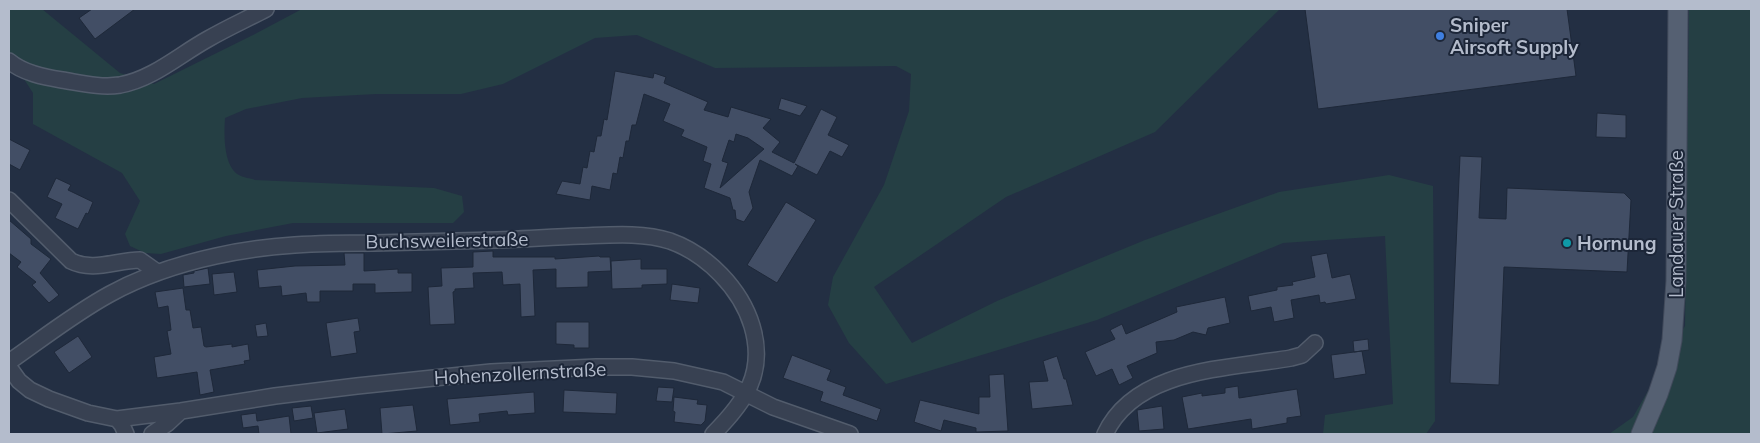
<svg xmlns="http://www.w3.org/2000/svg" width="1760" height="443" viewBox="0 0 1760 443" font-family="Mulish,sans-serif">
	<style>
		.green { fill: #253f44 }
		.building { fill: #424e65; stroke: #1e2839; fill-rule: evenodd }
		.lines { fill: none; stroke-linecap: round; stroke-linejoin: round }
		.minor-casing { stroke: #525c6c; stroke-width: 18 }
		.major-casing { stroke: #414a5b; stroke-width: 21 }
		.minor { stroke: #384152; stroke-width: 15 }
		.major { stroke: #556072; stroke-width: 19 }
		.shop-dot { fill: #3f7fe0; stroke: #1c2638; stroke-width: 2 }
		.culture-dot { fill: #0f9aa8; stroke: #1c2638; stroke-width: 2 }
		.labels { text-anchor: middle; stroke-width: 4; stroke-linejoin: round; paint-order: stroke }
		.poi-label { font-size: 19px; font-weight: bold; fill: #b4bccc; stroke: #1c2638; text-anchor: start }
		.street-label { font-size: 19px; fill: #b4bccc; stroke: #1c2638 }
	</style>
	<rect width="100%" height="100%" fill="#232f43"/>
	<path class="green" d="M9,9h33l78,64 34,11 99,-49 49,-26h978l-125,123 -149,65 -132,90 38,56 85,-42 148,-61 134,-48 110,-17 44,11 2,235 -9,13h-103l2,-19 68,-11 -8,-168 -102,7 -186,77 -211,64 -37,-41 -21,-38 5,-28 51,-92 25,-74 2,-37 -15,-8 -181,2 -78,-33 -42,3 -92,46 -42,10h-85l-74,4 -56,11 -21,9c-1,16 -2,48 14,57 5,3 11,3 16,5l179,8 28,8 2,16 -11,11h-160l-67,13 -65,18 -16,-1 -15,-7 -5,-12 15,-33 -18,-28 -89,-49v-31l-24,-37z
		M1689,9h62v425h-142l24,-17 52,-91z"/>
	<path class="building" d="M92,9h43l-40,30 -16,-21z
		M1305,9h262l9,67 -258,33z
		M615,71l38,7 1,-5 12,4 -2,6 44,19 -4,8 24,7 3,-10 40,12 -8,9 17,14 -8,10 22,11 27,-54 16,8 -9,18 21,10 -7,12 -12,-6 -13,24 -22,-11 3,2 -6,10 -32,-16 -11,32 4,16 -9,14 -8,-3 -1,-9h-2l-3,-12 -26,-10 7,-24 -8,-3 4,-14 -26,-11 3,-6 -21,-9 7,-17 -26,-10 -8,31h-4l-3,16h-3l-3,17 -3,-1 -3,17 -4,-1 -3,17 -18,-4 -2,14 -34,-6 6,-13 18,3 3,-17 4,1 3,-17 4,1 3,-16h4l3,-17 3,1zM736,134l12,4 16,11 -44,39 8,-25 -6,-2 7,-21 5,2z
		M781,98l26,8 -7,10 -22,-7z
		M1597,113l29,2v23l-30,-1z
		M9,139l21,11 -10,20 -11,-6z
		M1460,156l22,1 -3,61 27,1 1,-31 117,5 7,7 -4,72 -123,-5 -5,118 -49,-2z
		M56,178l15,7 -3,5 25,12 -5,12 -2,-1 -8,16 -23,-11 7,-14 -15,-7z
		M786,202l30,18 -39,63 -30,-18z
		M9,220l22,19v5l20,15 -11,14 19,22 -10,8 -17,-18 4,-3 -19,-15 4,-5 -12,-9z
		M493,251v6h62v2l44,-3 1,1h10l1,14 -23,1v15l-32,1v-19l-23,1 2,46 -14,1 -1,-33 -17,1 -1,-13 -29,1 1,15 -19,1v2l-2,1 2,32 -25,1 -2,-38 14,-1 -1,-18 32,-1v-15z
		M344,253h20v18l34,-2v4h14v19l-37,1v-9h-22v7h-33v11h-13l-1,-9 -24,3 -1,-10 -22,2 -2,-18 38,-4 50,-1z
		M1327,253l5,25 18,-4 6,25 -30,5 -1,-2 -5,1 -1,-8 -28,5 3,18 -20,4 -3,-15 -20,4 -3,-15 29,-6v-3l16,-2 -1,-3 23,-5 -4,-21z
		M641,259v10h26v15l-25,1v3l-30,1 -1,-28z
		M208,268l2,16 -26,3 -1,-12 11,-2v-2z
		M234,272l3,20 -23,3 -2,-21z
		M672,284l28,4 -2,15 -28,-3z
		M183,288l3,22h4l3,18 8,-1 3,19 2,1 26,-3v3l16,-3 2,16 -6,1 1,3 -35,6 4,22 -14,3 -3,-23 -40,6 -3,-21 17,-3 -4,-23 4,-1 -3,-24 -10,2 -3,-16z
		M1225,297l5,26 -22,5 -2,7 -13,-3 -19,8 -18,2 1,11 -30,13 6,12 -14,7 -7,-16 -16,7 -11,-24 30,-13 -5,-9 12,-6 4,10 51,-22 -1,-5z
		M358,318l2,13 -6,1 3,21 -26,4 -5,-34z
		M556,322h33v26h-15v-3l-18,-1z
		M266,323l2,13 -11,1 -2,-12z
		M78,336l14,21 -23,16 -15,-21z
		M1368,339l1,11 -15,2 -1,-11z
		M1362,351l4,23 -32,5 -3,-24z
		M792,355l39,15 -4,10 19,7 -3,8 38,14 -4,12 -57,-20 3,-9 -40,-14z
		M1057,356l7,23h2l7,26 -41,4 -3,-27 19,-1 -5,-20z
		M1004,374l4,57 -32,1v-4l-32,-8 -3,11 -27,-9 6,-22 59,14v-17h11l-1,-22z
		M1238,386l1,12 58,-9 4,27 -14,2v5l-35,6 -1,-10 -63,10 -6,-32 20,-4v3l23,-3v-5z
		M658,387l16,1 -2,14 -16,-1z
		M564,390l53,3 -1,21 -53,-2z
		M534,392l1,21 -27,2 -1,-4 -28,3 1,8 -30,3 -3,-26z
		M674,397l24,3 -1,4 10,1 -2,16 -4,4 -27,-3 1,-10 -2,-1z
		M413,405l4,26 -35,3 -2,-26z
		M311,406l2,12 -19,3 -2,-13z
		M1162,406l2,23 -25,2 -2,-21z
		M345,409l3,20 -31,4 -3,-20z
		M256,413l1,8 32,-5 2,18h-32l-1,-8 -15,2 -2,-13z"/>
	<g class="lines">
		<g class="minor-casing">
			<path id="minor" d="M9,61c14,12 35,16 53,19 19,3 39,8 58,5 33,-6 59,-30 88,-46 19,-11 39,-20 58,-30
				M9,200l62,61c22,11 46,-1 69,-1l17,12
				M9,362c33,-23 66,-49 101,-68 33,-18 69,-30 106,-38 52,-12 105,-13 158,-13 41,-1 82,-2 123,-3 28,-1 56,-3 84,-4 29,-1 61,-4 89,5 37,13 71,48 82,85 14,47 -7,76 -39,108
				M9,367l10,14 11,9 19,9 39,14 29,6 64,-8 94,-15 82,-10 134,-14 105,-5h36l42,4 49,11 50,25 77,27
				M117,419l5,6 4,9
				M152,434l16,-11 13,-12
				M1105,434c31,-66 123,-65 186,-76l11,-3 13,-12"/>
		</g>
		<g class="major-casing">
			<path id="major" d="M1641,434l17,-40 9,-27 5,-27 4,-59 2,-272"/>
		</g>
		<use href="#minor" class="minor"/>
		<use href="#major" class="major"/>
	</g>
	<circle class="shop-dot" cx="1440" cy="36" r="5"/>
	<circle class="culture-dot" cx="1567" cy="243" r="5"/>
	<g class="labels">
		<g class="poi-label">
			<text x="1450" y="32">Sniper<tspan x="1450" dy="22">Airsoft Supply</tspan></text>
			<text x="1577" y="250">Hornung</text>
		</g>
		<g class="street-label">
			<text transform="translate(1676 224) rotate(-90)" y="7">Landauer Straße</text>
			<text transform="translate(447 240) rotate(-1)" y="7">Buchsweilerstraße</text>
			<text transform="translate(520 373) rotate(-3)" y="7">Hohenzollernstraße</text>
		</g>
	</g>
	<rect width="1760" height="443" fill="none" stroke="#b4bccc" stroke-width="20"/>
</svg>
